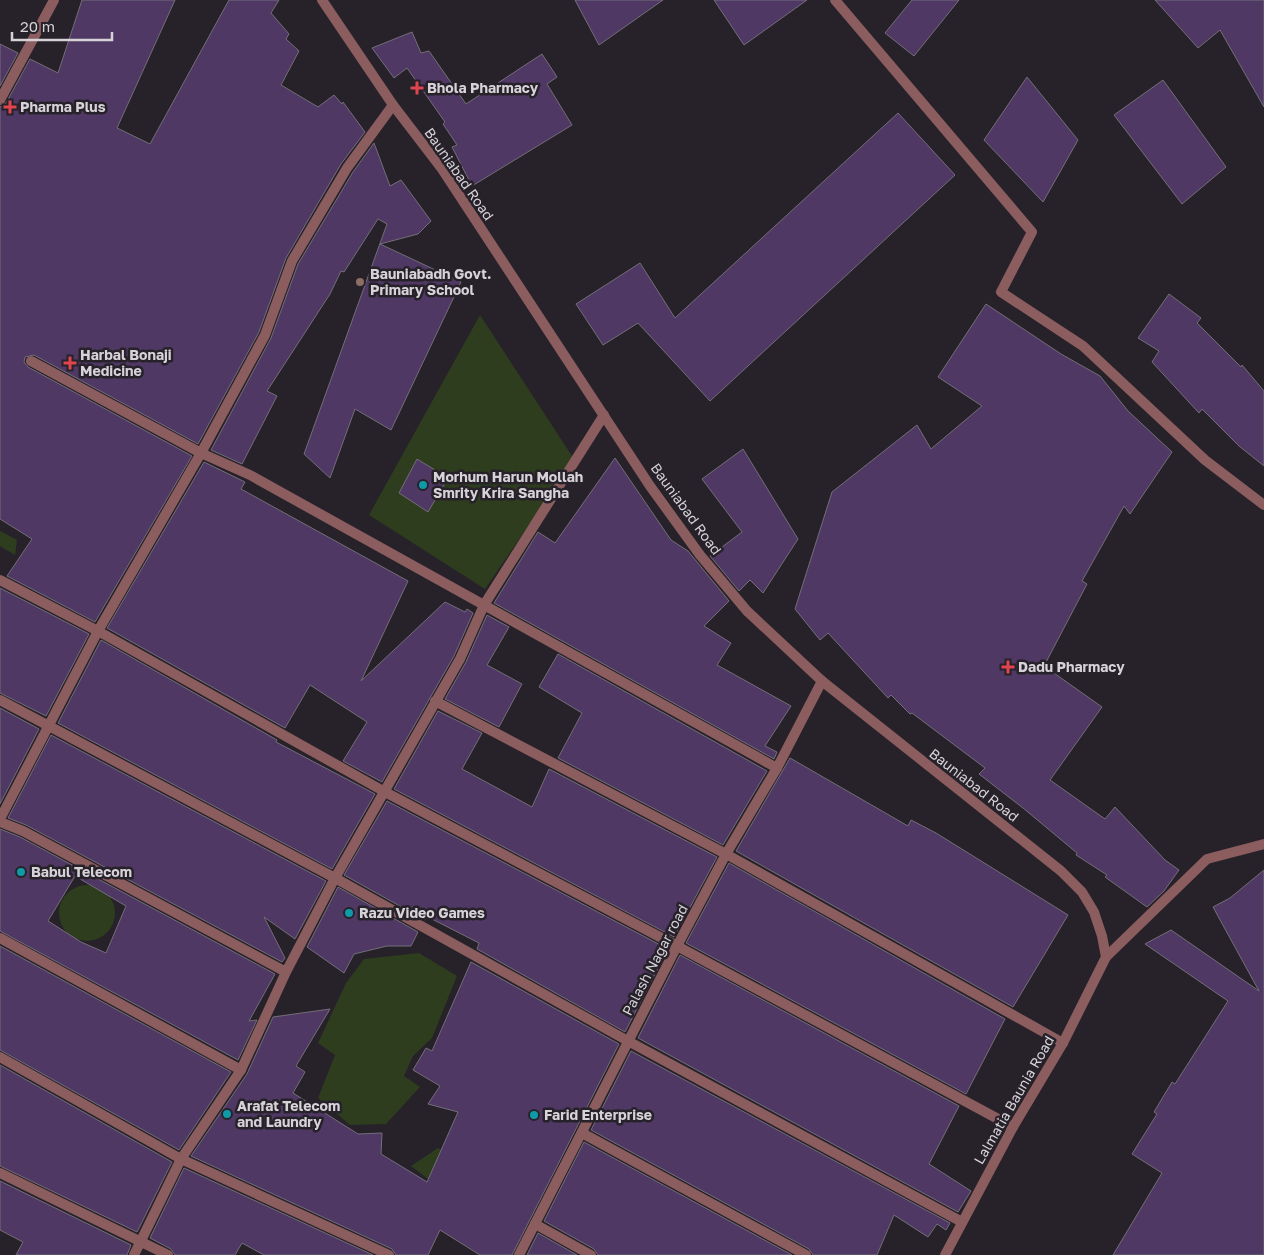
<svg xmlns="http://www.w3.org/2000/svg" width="1264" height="1255" viewBox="0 0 1264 1255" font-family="'Golos Text',sans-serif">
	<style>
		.green { fill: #2d3d1e }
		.building { fill: #4f3863; stroke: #736e78; fill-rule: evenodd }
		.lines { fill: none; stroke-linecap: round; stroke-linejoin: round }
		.service { stroke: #8b5d5e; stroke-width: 10 }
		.minor { stroke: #8b5d5e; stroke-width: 10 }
		.tertiary { stroke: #8b5d5e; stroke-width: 10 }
		.health-dot { fill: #e0444e; stroke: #27222a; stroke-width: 2 }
		.education-dot { fill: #8d6e63; stroke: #27222a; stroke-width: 2 }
		.culture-dot { fill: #0f9aa8; stroke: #27222a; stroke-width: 2 }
		.labels { text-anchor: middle; stroke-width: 5; stroke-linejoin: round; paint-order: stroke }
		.poi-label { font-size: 14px; font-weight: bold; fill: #d6d2d8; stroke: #27222a; text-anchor: start }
		.street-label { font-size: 14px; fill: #d6d2d8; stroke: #27222a }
	</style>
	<rect width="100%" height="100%" fill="#27222a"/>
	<path class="green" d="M480,315l94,144 -89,130 -116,-74z
		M0,531l17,9 -2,15 -15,-9z
		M59 913a28 28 0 1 1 56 0a28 28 0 1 1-56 0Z
		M419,953l38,23 -25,62 -19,18 -9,20 16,11 -34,37 -36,1 -32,-27 17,-43 -17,-12 28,-60 18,-24z
		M438,1148l19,11 -12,33 -34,-26z"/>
	<path class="building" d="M82,0h93l-58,128 33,16 79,-144h50l-8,13 18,21 -3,5 13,12 -18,34 37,22 16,-12 8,9 1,-2 22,30 -24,32 -55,94 -27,74 -61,112 -164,-89 -9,2 -1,5 4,5 164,89 -97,166 -88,-46 25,-37 -32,-20v-412l6,-4 24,-44 28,14z
		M575,0h88l-64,45z
		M714,0h93l-63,45z
		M912,0h47l-45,56 -29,-23z
		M1155,0h109v107l-44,-77 -22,18z
		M412,32l9,21 8,-2 37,53 76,-50 15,23 -10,7 25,41 -100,61 -20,-39 5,-2 -14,-21 2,-2 -38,-54 -13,10 -22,-30z
		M0,44l18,9 -18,33z
		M1027,77l51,63 -35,62 -59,-62z
		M1163,80l63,87 -44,37 -68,-89z
		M898,113l57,62 -245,226 -72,-78 -35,22 -27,-41 64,-41 35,55z
		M374,143l16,43 11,-6 30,41 -13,13 -38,10 81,38 -70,148 -36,-21 -25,69 -26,-24 83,-230 -9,-5 -34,53 -3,-1 -11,23 -63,97 10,5 -35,68 -31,-14 60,-112 27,-74 55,-92z
		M1169,294l32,24 -4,5 44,44 1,-2 22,26v75l-25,-20 -37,-37 -3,4 -47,-51 7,-11 -21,-13z
		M986,304l75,50 39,22 28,35 44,41 -42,62 -6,-8 -42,75 5,3 -43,82 58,41 -52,73 55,39 10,-12 50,53 14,10 -15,21 -17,16 -42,-30 2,-2 -31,-20 1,-2 -54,-45 -44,-34 6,-6 -73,-55 -2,1 -19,-19 -3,3 -60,-65 -8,7 -25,-31 37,-117 85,-67 14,24 51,-43 -44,-29z
		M743,449l55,90 -35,54 -13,-13 -11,11 -29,-35 32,-24 -40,-53z
		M615,458l56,82 17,11 41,50 -25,25 27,17 -14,22 74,41 -26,40 12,6 -3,7 -280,-156 44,-71 17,11z
		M417,459l31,19 -20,34 -29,-19z
		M204,462l41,20 -4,7 167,92 -47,100 84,-79 20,10 2,-3 6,4 -19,43 -72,126 -39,-21 24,-39 -57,-37 -25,43 -178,-100z
		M0,588l89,46 -43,82 -46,-23z
		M487,615l22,12 -22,38 35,19 -23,43 -54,-28 21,-37z
		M101,640l176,100 -1,2 99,52 -43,75 -274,-146z
		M558,654l209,117 -44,74 -165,-87 24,-45 -43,-26z
		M0,708l39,21 -39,75z
		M438,711l44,22 -20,36 70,38 17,-38 168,88 -43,80 -280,-148z
		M51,735l275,146 -31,58 -31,-22 21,41 -3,4 -256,-137 -18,-7z
		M790,758l118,68 3,-6 25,13 132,82 -55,92 -277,-156z
		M387,801l281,148 -43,83 -148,-83 2,-6 -51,-26 -3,3 -81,-45z
		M0,829l20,8 255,137 -26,47 8,-1 -19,40 -238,-129zM75,876l51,30 -20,47 -25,-11 -33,-21z
		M729,863l276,156 -39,75 -280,-151z
		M1264,870v385h-151l49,-82 -30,-19 25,-40 -3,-2 18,-30 3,2 53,-83 -83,-57 26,-14 88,61 -46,-84 17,-9z
		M338,887l80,45 -7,14h-24l-33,8 -10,19 -37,-26z
		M0,946l231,126 -52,78 -179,-100z
		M680,955l279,151 -30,58 42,27 -13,21 -320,-174z
		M471,962l148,82 -107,211h-32l-40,-25 -12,25h-32l-4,-6 -201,-93 56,-82 26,-57 57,-8 -34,57 9,6 -12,21 65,41 24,-1 -1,21 46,28 31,-70 -30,-8 12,-18 -27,-16 13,-22 6,3z
		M631,1051l319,172 -4,7 -9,-6 -9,13 -34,-22 -17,40h-64l-4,-6 -218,-119z
		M0,1065l172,97 -35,70 -137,-66z
		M584,1142l208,113h-194l-4,-6 -50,-28z
		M184,1168l189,87h-109l-22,-12 -7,12h-60l-4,-6 -21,-11z
		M0,1181l131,64 -4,10h-111l7,-13 -23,-12z
		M538,1233l39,22h-50z"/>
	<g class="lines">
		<path class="service" d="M31,361l170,92 49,22 527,293
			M0,580l98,51 287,161 292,154 336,181
			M0,700l335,178 293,163 334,181
			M435,701l291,153 337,189
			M0,938l241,132
			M0,1057l181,102 208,96
			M582,1133l224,122
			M0,1173l168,82
			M535,1224l56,31"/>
		<path class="minor" d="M835,0l197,232 -31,60 82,54 122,114 59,45
			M0,100l54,-100
			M0,819l98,-188 103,-178 64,-118 27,-74 55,-93 46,-63
			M0,822l23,9 263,141
			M1106,957l101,-98 57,-15
			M134,1255l47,-96 60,-89 45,-98 49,-94 125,-219 24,-54 120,-190
			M519,1255l158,-309 49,-92 51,-86 45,-87"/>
		<path class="tertiary" d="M322,0l71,105 49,64 208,317 50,69 47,56 75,70 239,190 21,21 12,20 8,24 4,21 -43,86 -50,84 -68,128"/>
	</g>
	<g class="health-dot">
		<path d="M414.5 80.5h5v5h5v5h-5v5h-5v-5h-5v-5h5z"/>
		<path d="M7.5 99.5h5v5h5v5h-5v5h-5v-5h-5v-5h5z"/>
		<path d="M67.5 355.5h5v5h5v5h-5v5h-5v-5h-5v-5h5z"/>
		<path d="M1005.5 659.5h5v5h5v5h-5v5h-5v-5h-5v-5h5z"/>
	</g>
	<circle class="education-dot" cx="360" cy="282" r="5"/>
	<g class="culture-dot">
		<circle cx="423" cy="485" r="5"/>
		<circle cx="21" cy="872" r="5"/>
		<circle cx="349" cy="913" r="5"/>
		<circle cx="227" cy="1114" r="5"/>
		<circle cx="534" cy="1115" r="5"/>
	</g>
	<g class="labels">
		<g class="poi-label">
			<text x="427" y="93">Bhola Pharmacy</text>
			<text x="20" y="112">Pharma Plus</text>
			<text x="370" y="279">Bauniabadh Govt.<tspan x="370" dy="16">Primary School</tspan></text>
			<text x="80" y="360">Harbal Bonaji<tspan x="80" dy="16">Medicine</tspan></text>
			<text x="433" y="482">Morhum Harun Mollah<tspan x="433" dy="16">Smrity Krira Sangha</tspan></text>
			<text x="1018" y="672">Dadu Pharmacy</text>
			<text x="31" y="877">Babul Telecom</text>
			<text x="359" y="918">Razu Video Games</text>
			<text x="237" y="1111">Arafat Telecom<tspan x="237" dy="16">and Laundry</tspan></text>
			<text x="544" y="1120">Farid Enterprise</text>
		</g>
		<g class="street-label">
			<text transform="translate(459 174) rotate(55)" y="5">Bauniabad Road</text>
			<text transform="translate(686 509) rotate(54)" y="5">Bauniabad Road</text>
			<text transform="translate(974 785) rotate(38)" y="5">Bauniabad Road</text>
			<text transform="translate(655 960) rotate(-62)" y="5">Palash Nagar road</text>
			<text transform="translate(1014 1100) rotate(-60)" y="5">Lalmatia Baunia Road</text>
		</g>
	</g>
	<path d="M12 32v8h100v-8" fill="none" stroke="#d6d2d8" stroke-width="2.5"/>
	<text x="20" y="32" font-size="15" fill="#d6d2d8" stroke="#27222a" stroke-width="4" paint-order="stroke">20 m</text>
</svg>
